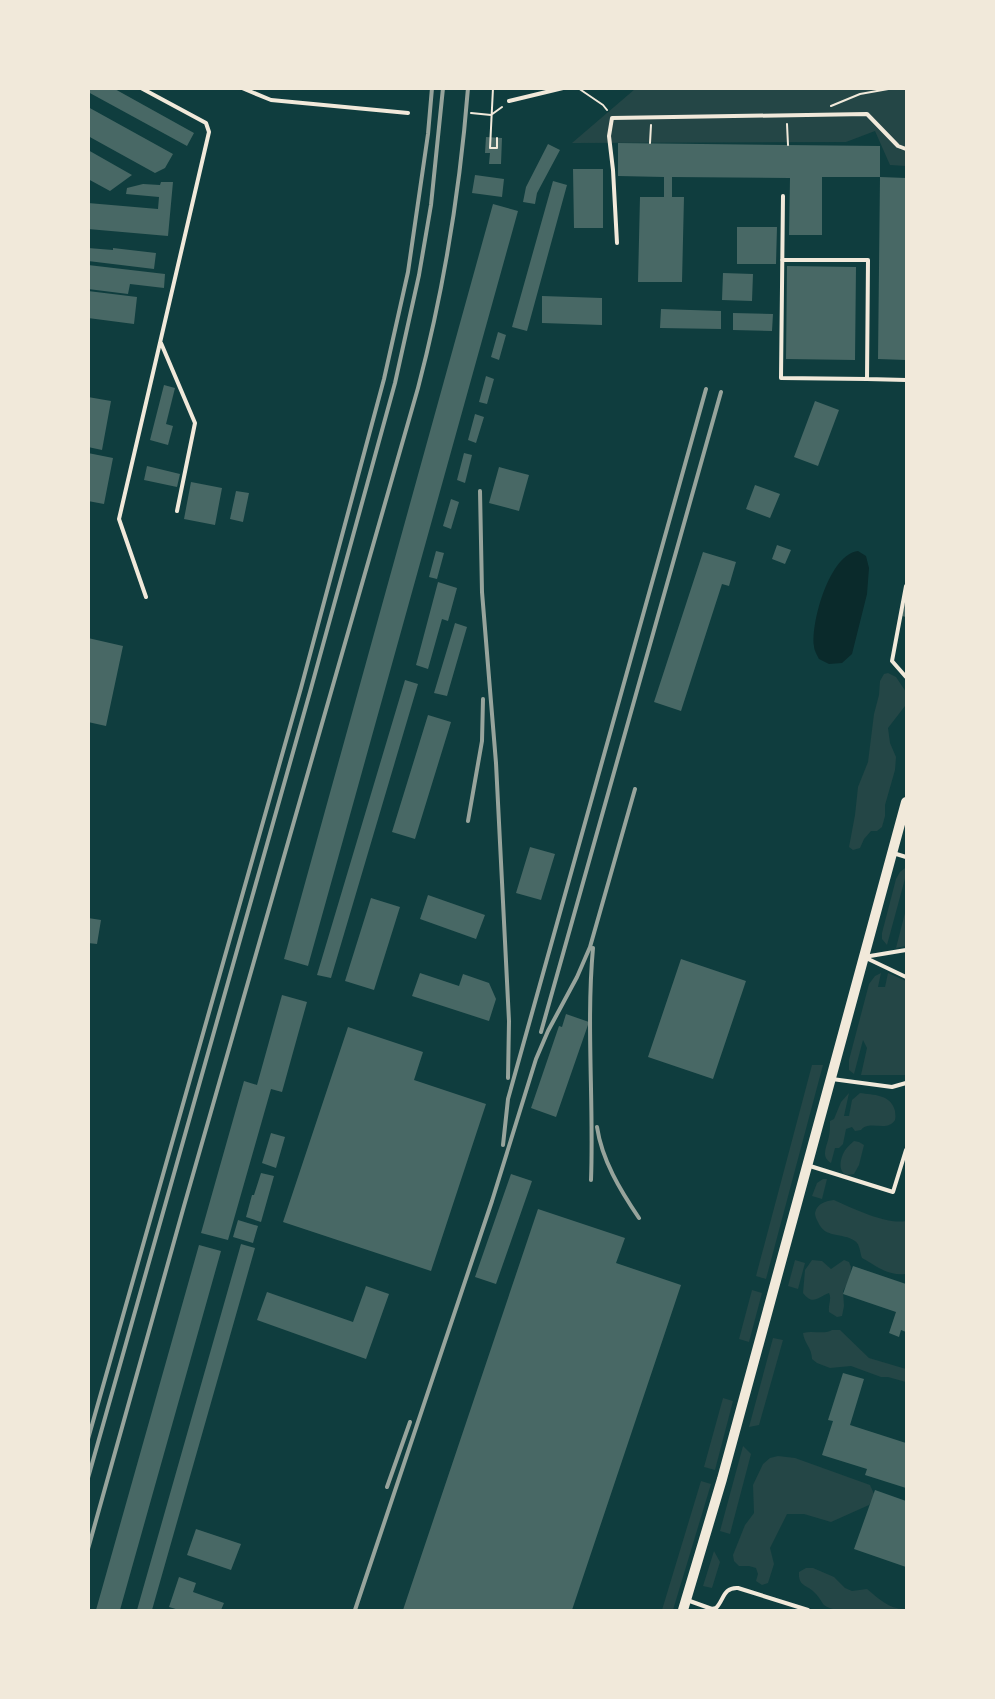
<svg xmlns="http://www.w3.org/2000/svg" width="995" height="1699" viewBox="0 0 995 1699" font-family="'Golos Text',sans-serif">
	<style>
		.green { fill: #244646 }
		.water { fill: #0a2a2b }
		.building { fill: #486865 }
		.lines { fill: none; stroke-linecap: round; stroke-linejoin: round }
		.path { stroke: #f1e9da; stroke-width: 2 }
		.service { stroke: #f1e9da; stroke-width: 4 }
		.tertiary { stroke: #f1e9da; stroke-width: 10 }
		.rail { stroke: #97a49c; stroke-width: 4 }
	</style>
	<rect width="100%" height="100%" fill="#0f3d3e"/>
	<path class="green" d="M635,89h271v77l-16,-1 -15,-34 -29,11 -274,1z
		M888,673l8,4 10,15 -1,14 -17,22 2,15 6,14 -1,13 -10,35v11l-3,11 -5,4h-6l-7,8 -4,9 -7,2 -4,-3 6,-32 3,-28 10,-25 6,-48 5,-19 1,-14 4,-7z
		M905,868l1,7 -19,70 -5,-6v-6l14,-54 4,-7z
		M906,909v37l-10,2z
		M881,973l-3,14h7l3,-14 18,8v94h-45l6,-27 -4,-8 -9,34 -5,-4v-10l20,-76 6,-8z
		M812,1065h11l-57,214 -10,-3z
		M849,1093l-5,23h5l3,-16 8,-7c13,2 31,1 35,18 0,3 1,5 0,9 -8,13 -26,-1 -34,10l-6,1 -3,-4 -6,2 -3,15 -4,4h-4l-4,15c-11,-7 -4,-16 -2,-27 1,-5 1,-10 1,-15l4,-2 7,-17z
		M854,1141l5,1 5,3 -5,20 -5,9c-18,5 -15,-16 -8,-25 2,-3 5,-5 8,-8z
		M823,1179h4l-5,20 -10,-3 5,-13z
		M834,1200c18,8 53,25 72,21v53c-18,2 -28,-7 -44,-16 -2,-5 -2,-14 -7,-17 -13,-9 -30,-2 -37,-19 -2,-3 -3,-7 -3,-9 2,-10 11,-12 19,-13z
		M795,1260l10,3 -7,26 -10,-3z
		M812,1260l10,1 9,8 13,-9 5,2 2,5 -1,12 -7,12 1,15 -2,10 -5,1 -8,-5c-1,-7 3,-13 0,-19 -11,4 -16,13 -26,0l2,-23z
		M752,1290l10,3 -13,49 -10,-3z
		M832,1330h8l29,28 37,11v13l-18,-5h-7l-30,-11 -21,2 -13,-5 -5,-4c0,-11 -8,-16 -9,-26 10,-3 20,2 29,-3z
		M773,1338l10,2 -24,85 -10,2z
		M723,1398l10,3 -18,69 -11,-3z
		M743,1446l8,8 -21,80 -10,-3z
		M778,1456l17,2 75,27 5,11 -6,9 -38,17 -27,-8h-17l-17,34 4,16 -6,19 -6,2 -6,-4 2,-7 -2,-6 -7,-2h-10l-5,-5 -1,-6 12,-30 9,-12 -1,-28 10,-21 7,-6z
		M701,1481l10,3 -38,126h-11z
		M714,1551l6,11 -8,26 -9,-2z
		M806,1568h7l21,9 11,11 7,3 15,-2c12,10 23,21 39,20v1h-69c-18,-4 -12,-7 -22,-17 -8,-9 -17,-6 -16,-21z"/>
	<path class="water" d="M858,551l8,5 3,12 -2,26 -15,60 -10,9 -13,1 -10,-5c-2,-4 -5,-9 -5,-13 -3,-25 16,-92 44,-95z"/>
	<path class="building" d="M88,88h25l81,45 -7,13 -99,-54z
		M88,107l85,47 -8,14 -10,5 -67,-37z
		M486,137l16,1 -1,26h-12l1,-11h-5z
		M618,143l262,3v31h-58v58h-33l1,-57 -118,-1v20h12l-2,85h-44l2,-85h24v-20l-46,-1z
		M548,144l12,6 -23,43 -2,11 -12,-2 3,-15z
		M88,150l44,25 -22,16 -22,-12z
		M573,169h30v59h-29z
		M475,175l29,4 -2,18 -30,-4z
		M880,177l26,1v182l-28,-1z
		M553,181l14,4 -40,146 -15,-4z
		M161,182h12l-5,54 -80,-7v-26l70,6 1,-12 -33,-3 1,-6 16,-4 17,1z
		M493,204l25,7 -210,755 -24,-7z
		M737,227h40l-1,37h-39z
		M88,248l25,2v-2l43,5 -2,16 -66,-8z
		M88,265l77,9 -1,14 -34,-4 -2,10 -40,-5z
		M787,266l69,1 -1,93 -69,-1z
		M723,273l30,1 -1,27 -30,-1z
		M88,291l49,6 -3,27 -46,-6z
		M542,296l60,2v27l-60,-2z
		M661,309l60,2v18l-61,-1z
		M733,313l40,1 -1,17 -39,-1z
		M498,332l8,3 -7,25 -8,-3z
		M486,376l8,3 -7,25 -8,-2z
		M164,385l11,3 -9,36 7,2 -5,19 -18,-5z
		M88,397l23,4 -9,49 -14,-3z
		M815,401l24,9 -21,56 -24,-9z
		M475,414l9,3 -8,26 -8,-3z
		M88,453l25,5 -9,46 -16,-3 2,-29h-2z
		M464,453l8,2 -7,28 -8,-3z
		M147,466l33,8 -3,13 -33,-7z
		M499,467l30,8 -10,36 -30,-8z
		M191,482l31,6 -7,37 -31,-6z
		M755,485l25,9 -10,24 -24,-9z
		M236,491l13,2 -6,29 -13,-3z
		M451,499l8,3 -8,27 -8,-3z
		M777,545l14,5 -6,14 -13,-5z
		M436,551l8,2 -7,26 -8,-2z
		M703,552l33,10 -7,24 -7,-2 -41,127 -27,-9z
		M438,582l19,6 -9,33 -6,-2 -14,50 -12,-4z
		M905,599h1v18l-4,-1z
		M455,623l12,4 -20,69 -13,-3z
		M88,638l35,8 -17,80 -18,-4z
		M405,680l13,4 -87,294 -14,-3z
		M428,715l23,7 -36,117 -23,-7z
		M530,847l25,7 -14,46 -25,-7z
		M428,895l57,20 -9,24 -56,-20z
		M371,898l29,9 -26,83 -29,-9z
		M88,918l13,2 -4,24 -9,-1z
		M681,959l65,22 -33,98 -65,-22z
		M420,973l39,13 4,-12 26,9 7,16 -7,22 -77,-25z
		M282,995l25,7 -25,90 -11,-3 -43,151 -27,-7 43,-152 13,4z
		M566,1014l23,8 -33,95 -25,-9 28,-82 3,1z
		M348,1027l75,25 -9,28 72,24 -55,167 -148,-49z
		M271,1133l14,4 -9,31 -14,-5z
		M261,1173l13,3 -13,46 -15,-5 6,-22h2z
		M511,1174l21,7 -36,103 -21,-7z
		M538,1209l87,29 -9,25 65,22 -109,325h-169z
		M238,1220l20,6 -5,17 -20,-6z
		M241,1244l14,4 -103,362h-15z
		M199,1245l22,6 -101,359h-24z
		M853,1266l53,18v48l-5,-2 -2,7 -10,-4 7,-21 -53,-18z
		M366,1286l23,8 -23,65 -109,-39 10,-28 86,30z
		M843,1373l21,6 -14,46 56,18v45l-41,-13 2,-6 -45,-14 11,-34 -5,-1z
		M875,1490l31,11v66l-52,-18z
		M196,1529l45,15 -10,26 -44,-15z
		M179,1577l17,6 -3,9 31,11 -3,7h-42l-10,-3z"/>
	<g class="lines">
		<path class="path" d="M493,88l-3,60h7v-10
			M578,88l25,17 4,5
			M831,106l29,-12 34,-6
			M471,113l20,2 11,-8
			M787,124l1,21
			M650,143l1,-18"/>
		<path class="service" d="M141,88l65,35 3,9 -90,387 27,78
			M242,88l29,12 137,13
			M509,101l54,-13
			M783,196l-2,182 86,1
			M617,243l-4,-73 -4,-34 3,-18 255,-4 31,32 8,3
			M782,260h86l-1,119 39,1
			M161,343l34,80 -18,88
			M906,586l-14,75 14,16
			M893,853l13,4
			M906,950l-42,7 42,20
			M832,1079l60,8 14,-4
			M810,1166l83,26 13,-42
			M687,1600l25,9 4,-1c8,-8 7,-21 22,-20l70,22"/>
		<path class="tertiary" d="M683,1610l39,-131 184,-677"/>
		<path class="rail" d="M480,491l2,101 14,171 13,258 -1,57
			M468,821l14,-80 1,-42
			M541,1032l180,-640
			M597,1127c5,33 23,63 42,91
			M503,1145l5,-46 198,-710
			M591,1180c3,-77 -5,-155 2,-232
			M88,1439l213,-751 83,-309 24,-107 20,-138 4,-46
			M88,1478l222,-786 85,-309 24,-108 12,-70 12,-117
			M387,1487l23,-65
			M88,1549l96,-343 234,-818c26,-99 42,-198 50,-300
			M355,1610l137,-409 44,-142 12,-28 29,-54 13,-30 45,-158"/>
	</g>
	<rect width="995" height="1699" fill="none" stroke="#f1e9da" stroke-width="180"/>
</svg>
